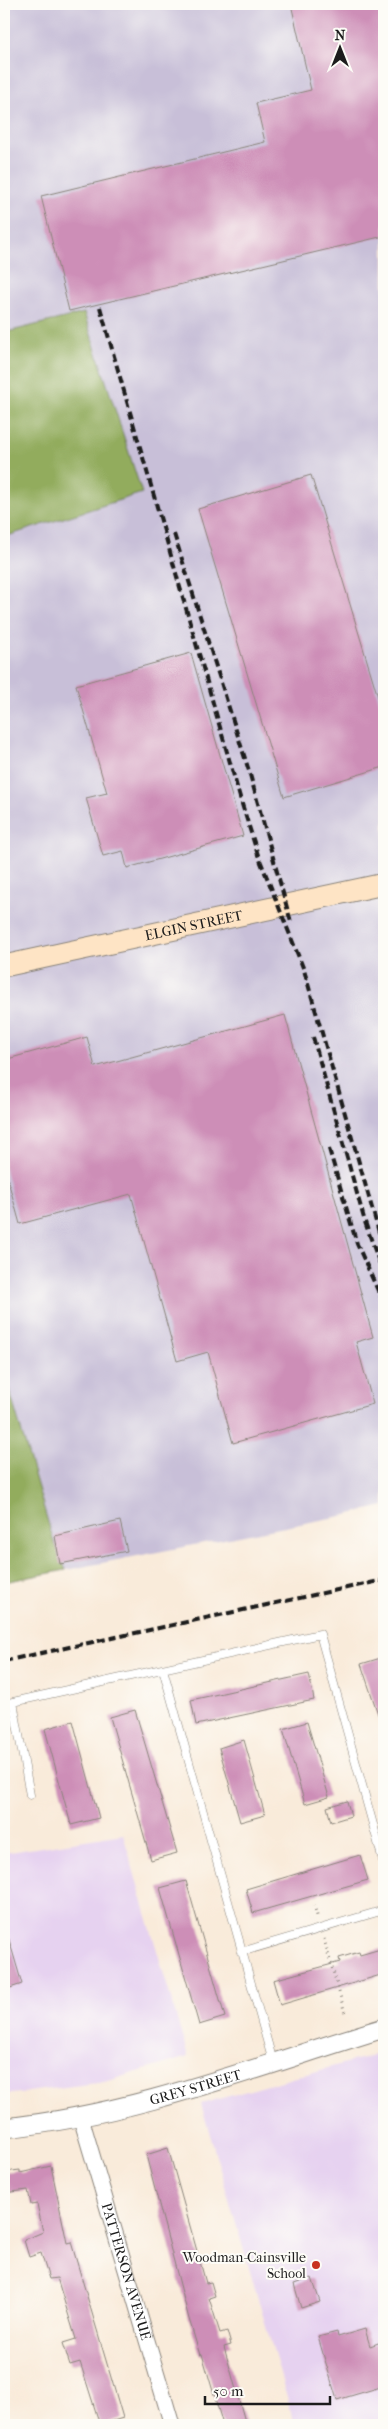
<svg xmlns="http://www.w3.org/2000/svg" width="388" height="2429" viewBox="0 0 388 2429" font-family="'IM FELL French Canon',serif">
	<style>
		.built { fill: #e6d2f0 }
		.industrial { fill: #c8bfd8 }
		.forest { fill: #92ac5d; stroke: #57643c }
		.building { fill: #cd8eb7 }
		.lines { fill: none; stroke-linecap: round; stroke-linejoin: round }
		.service-casing { stroke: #8a847b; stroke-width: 9 }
		.minor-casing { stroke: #8a847b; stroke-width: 17 }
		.tertiary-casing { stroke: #8a847b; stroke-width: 21 }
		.secondary-casing { stroke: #8a847b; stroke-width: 23 }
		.path { stroke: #8a847b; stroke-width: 3; stroke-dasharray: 1 4; stroke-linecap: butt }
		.service { stroke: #fff; stroke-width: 8 }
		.minor { stroke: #fff; stroke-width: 15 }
		.tertiary { stroke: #fff; stroke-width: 19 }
		.secondary { stroke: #fee4c5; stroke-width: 21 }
		.rail { stroke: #1c1c1c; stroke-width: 4; stroke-dasharray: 8 4; stroke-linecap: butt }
		.poi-dot { fill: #c8321e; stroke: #fdfcf7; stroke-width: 2 }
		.labels { text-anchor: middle; stroke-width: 4; stroke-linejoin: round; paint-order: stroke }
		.street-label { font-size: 14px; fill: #1c1c1c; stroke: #fdfcf7 }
		.poi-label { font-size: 14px; fill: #1c1c1c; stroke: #fdfcf7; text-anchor: end }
	</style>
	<rect width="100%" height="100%" fill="#fdfcf7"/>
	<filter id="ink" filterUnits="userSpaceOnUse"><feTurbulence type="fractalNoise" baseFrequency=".02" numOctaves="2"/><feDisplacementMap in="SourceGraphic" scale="10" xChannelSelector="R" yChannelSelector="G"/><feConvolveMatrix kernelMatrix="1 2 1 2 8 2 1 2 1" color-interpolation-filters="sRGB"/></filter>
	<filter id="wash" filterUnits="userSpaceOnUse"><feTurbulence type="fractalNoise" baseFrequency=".0096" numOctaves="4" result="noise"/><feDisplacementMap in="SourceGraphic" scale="20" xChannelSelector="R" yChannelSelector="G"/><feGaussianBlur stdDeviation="1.12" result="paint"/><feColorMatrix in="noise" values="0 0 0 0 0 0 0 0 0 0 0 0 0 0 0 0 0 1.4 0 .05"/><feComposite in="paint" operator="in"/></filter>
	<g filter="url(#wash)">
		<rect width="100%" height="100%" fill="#f9ebda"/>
		<path class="built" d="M123,1834l65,223 -84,25 -100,13v-242z
			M384,2052v373h-89l-94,-321z"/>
		<path class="industrial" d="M4,4h380v1502l-38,9 -280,55 -13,-31 -49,-167v-835l138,-44 -136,-161 -2,-8z"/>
		<path class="forest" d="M84,313l58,180 -138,44v-213l3,8z
			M4,1372l49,167 13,31 -62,12z"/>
		<g id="blocks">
			<path class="building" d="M291,4h93v232l-315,75 -28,-115 224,-54 -9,-39 55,-13z
				M311,475l73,242v50l-100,30 -86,-288z
				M191,653l52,183 -116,32 -4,-17 -20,5 -17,-58 21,-5 -31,-108z
				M285,1015l88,322 -17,5 17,62 -140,39 -25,-91 -31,9 -46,-167 -111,30 -16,-58v-106l83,-23 8,30z
				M120,1521l7,30 -67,13 -5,-28z
				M384,1657v65l-3,1 -20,-59z
				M309,1674l5,26 -118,25 -5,-25z
				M135,1710l42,143 -26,7 -41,-143z
				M73,1721l26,97 -28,7 -26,-96z
				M307,1722l22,75 -24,7 -22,-75z
				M244,1740l21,75 -25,7 -21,-74z
				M347,1801l4,15 -20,6 -4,-15z
				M360,1855l8,25 -115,33 -7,-24z
				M186,1881l39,136 -26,8 -39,-137z
				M7,1933l15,51 -18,6v-56z
				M384,1948v26l-104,31 -7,-25 67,-18 -1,-4 20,-6 1,3z
				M168,2148l38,135 5,-1 4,14 -6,2 11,35 7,-2 4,14 -7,2 22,78h-23l-21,-71 -2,1 -11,-36 -43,-164z
				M51,2166l16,77 4,-1 52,176 -23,7 -20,-63 -10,3 -7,-22 13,-4 -19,-61 -8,1 -8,-26 -12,4 -5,-17 19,-8 -6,-28 -6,1 -3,-15 -24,3v-21l16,-2v3z
				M312,2278l8,24 -19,6 -7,-24z
				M365,2329l5,17 14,-5v45l-47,14 -19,-63 19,-5 1,5z"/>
		</g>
	</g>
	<g filter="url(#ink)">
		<use href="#blocks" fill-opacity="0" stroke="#8a847b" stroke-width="1"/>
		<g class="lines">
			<g class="service-casing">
				<path id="service" d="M163,1669l110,393
					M13,1702l17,93
					M4,1704l316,-70 64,230
					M241,1952l143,-42"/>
			</g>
			<g class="minor-casing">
				<g id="minor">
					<path id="s1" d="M81,2118l91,307"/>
				</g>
			</g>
			<g class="tertiary-casing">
				<g id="tertiary">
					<path id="s2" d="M4,2128c130,-13 255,-62 380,-100"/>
				</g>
			</g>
			<g class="secondary-casing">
				<g id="secondary">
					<path id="s3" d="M4,966l380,-82"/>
				</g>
			</g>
			<path class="path" d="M314,1905l4,14
				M324,1939l21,74"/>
			<use href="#service" class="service"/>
			<use href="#minor" class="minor"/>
			<use href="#tertiary" class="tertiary"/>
			<use href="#secondary" class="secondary"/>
			<path class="rail" d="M100,307l141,494 17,54 46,115 80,280
				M174,534l75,237 42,151
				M313,1037l52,185 19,54
				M329,1149l28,95 27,60
				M4,1661l380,-81"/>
		</g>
	</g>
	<circle class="poi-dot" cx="316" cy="2265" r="5"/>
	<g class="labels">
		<g class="street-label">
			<text dy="5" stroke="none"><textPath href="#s3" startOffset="194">ELGIN STREET</textPath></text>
			<text dy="5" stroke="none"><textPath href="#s2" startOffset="196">GREY STREET</textPath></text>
			<text dy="5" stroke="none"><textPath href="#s1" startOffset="160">PATTERSON AVENUE</textPath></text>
		</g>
		<g class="poi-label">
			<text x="306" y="2262">Woodman-Cainsville<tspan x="306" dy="16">School</tspan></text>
		</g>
	</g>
	<rect width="388" height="2429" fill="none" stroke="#fdfcf7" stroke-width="20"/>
	<g transform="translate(340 48)" stroke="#fdfcf7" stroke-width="4" paint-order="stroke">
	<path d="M0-4L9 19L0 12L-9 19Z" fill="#1c1c1c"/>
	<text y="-8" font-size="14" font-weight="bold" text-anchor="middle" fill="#1c1c1c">N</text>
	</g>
	<path d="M205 2396v8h125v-8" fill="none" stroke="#1c1c1c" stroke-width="2.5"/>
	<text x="213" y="2396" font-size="15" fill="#1c1c1c" stroke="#fdfcf7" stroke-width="4" paint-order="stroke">50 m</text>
</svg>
